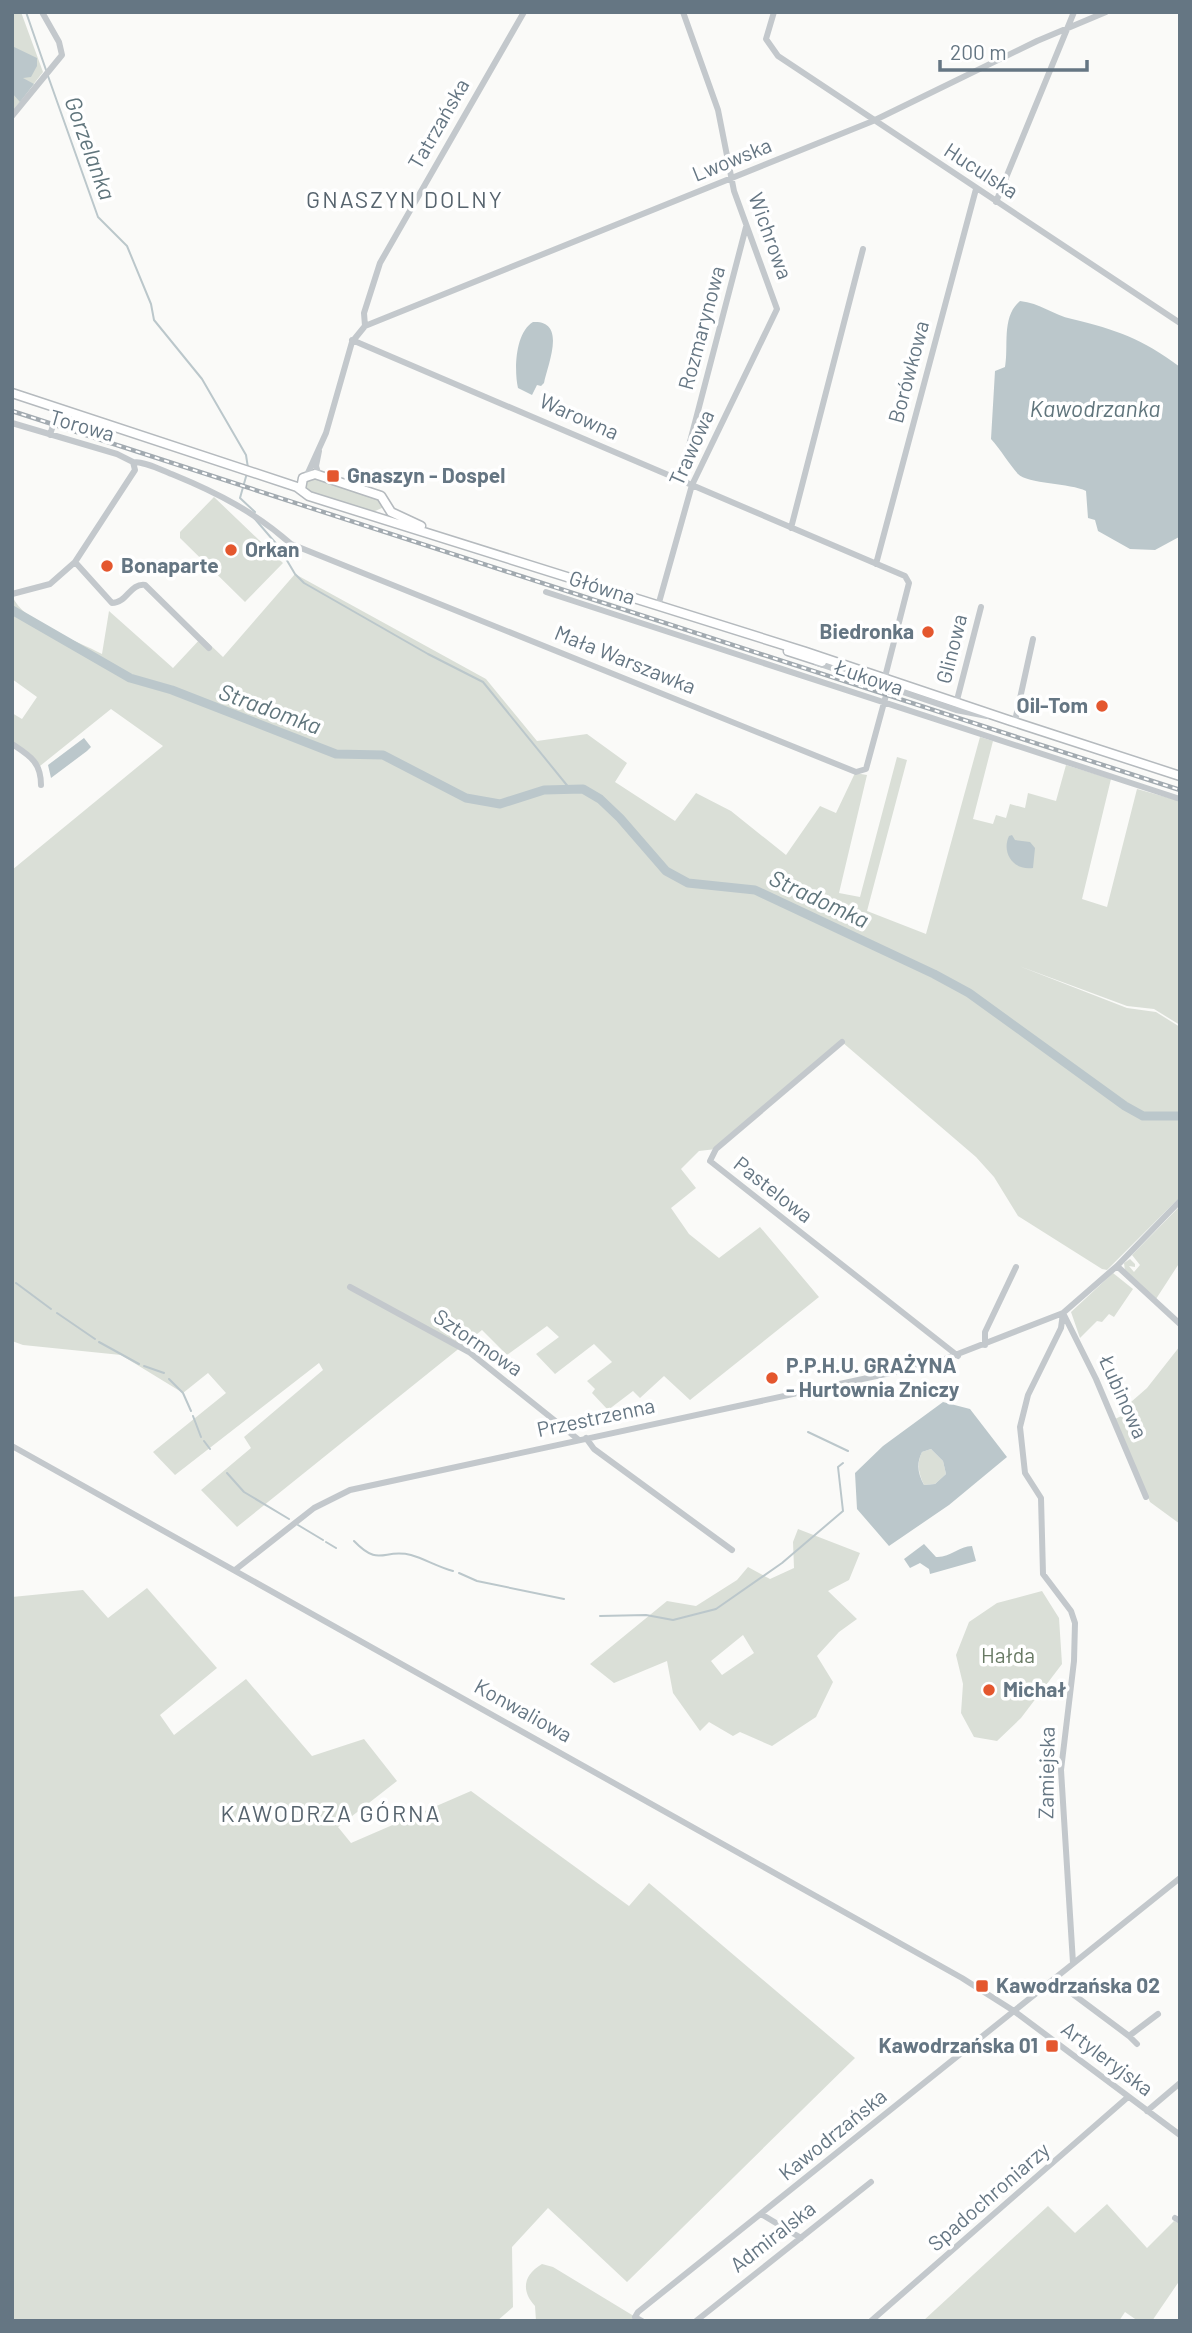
<svg xmlns="http://www.w3.org/2000/svg" width="1192" height="2333" viewBox="0 0 1192 2333" font-family="Barlow,sans-serif">
	<style>
		.green { fill: #dadfd7; fill-rule: evenodd }
		.water { fill: #bbc7cb; fill-rule: evenodd }
		.lines { fill: none; stroke-linecap: round; stroke-linejoin: round }
		.stream { stroke: #bbc7cb; stroke-width: 2 }
		.river { stroke: #bbc7cb; stroke-width: 9 }
		.major-casing { stroke: #b5babe; stroke-width: 11 }
		.minor { stroke: #c3c8cc; stroke-width: 6 }
		.major { stroke: #fff; stroke-width: 8 }
		.rail-casing { stroke: #a2aab0; stroke-width: 4.5 }
		.rail { stroke: #fff; stroke-width: 2; stroke-dasharray: 5; stroke-linecap: butt }
		.poi-dot { fill: #e4572e; stroke: #fff; stroke-width: 2.5 }
		.labels { text-anchor: middle; stroke-width: 7; stroke-linejoin: round; paint-order: stroke }
		.street-label { font-size: 21px; fill: #657683; stroke: #fff }
		.poi-label { font-size: 21px; font-weight: bold; fill: #657683; stroke: #fff; text-anchor: start }
		.park-label { font-size: 21px; fill: #687a64; stroke: #fff }
		.water-label { font-size: 23px; font-style: italic; fill: #60757c; stroke: #fff }
		.neighbourhood-label { font-size: 23px; letter-spacing: 2px; fill: #57646e; stroke: #fff }
	</style>
	<rect width="100%" height="100%" fill="#fafaf8"/>
	<path class="green" d="M12,12h9l22,60 -31,40z
		M310,478l66,18 8,11 -11,5 -62,-18 -6,-4 -1,-8z
		M214,497l69,66 -38,39 -65,-64v-6z
		M295,574l191,105 51,62 50,-7 40,29 -12,19 60,39 21,-28 35,18 55,44 34,-49 16,7 19,-40 12,2 -28,118 21,4 37,-140 10,3 -40,151 59,23 54,-197 13,4 -20,78 20,5 3,-9 10,3 4,-14 15,4 3,-15 28,8 10,-36 45,14 -29,120 25,8 30,-118 43,12v224l-26,-16 -27,-3 -108,-40 108,42 29,4 24,15v170l-73,73 -5,-1 -84,-53 -24,-39 -18,-20 -134,-115 -126,107 -17,2 -18,18 15,19 -25,20 18,26 30,24 41,-31 59,70 -129,103 -26,-24 -24,22 -7,-7 -25,19 -16,-17 3,-4 -8,-8 25,-19 -18,-18 -39,30 -19,-20 23,-17 -12,-11 -40,29 -25,-25 -245,197 -36,-37 50,-42 -7,-11 79,-67 -4,-7 -144,112 -22,-23 73,-59 -18,-20 -25,20 -62,-38 -98,-10 -11,-4v-471l151,-124 -52,-37 -71,57 -28,-23v-30l10,6 15,-22 -25,-18v-83c13,28 62,43 90,58l7,-43 64,57 29,-31 21,20z
		M1180,1206v56l-24,37 -31,-28 -1,-8 6,-4 5,5v3l-6,-1 5,6 6,-7 -8,-10z
		M1113,1273l20,16 -19,28 -5,-3 -7,8 -5,-1 -17,17 -9,-26z
		M1180,1346v178l-30,-22 -35,-83 19,-9 -3,-8 16,-14z
		M931,1449l12,12 3,13 -11,10 -11,1c-5,-11 -8,-21 -2,-33z
		M798,1529l62,24 -11,27 -21,11 29,28 -18,13 -22,24 16,26 -17,35 -44,29 -32,-14 -7,4 -24,-14 -9,9 -27,-38 -6,-32 -53,22 -24,-19 77,-63 29,5 41,-26 11,-13 22,12 24,-11 -1,-26zM743,1635l11,18 -32,22 -11,-14z
		M147,1588l70,80 -57,47 14,20 72,-56 66,77 52,-17 33,42 -59,46 13,16 120,-52 158,115 20,-23 206,175 -228,224 -79,-74 -36,39 1,60 -16,14h-485v-724l71,-7 25,28z
		M1042,1591l17,27 3,46 -41,54 -24,23 -23,-4 -13,-24 2,-29 -7,-29 13,-33 28,-19z
		M1107,2204l40,44 27,-27 6,3v56l-28,41h-14l-13,-9 -6,9h-196l125,-115 27,27z
		M542,2264l11,3 89,54h-106l-1,-15c-14,-15 -12,-31 7,-42z"/>
	<path class="water" d="M12,46l25,12v8l-6,11 -8,1 11,6 -14,18 -8,-9z
		M1020,301c20,2 33,14 52,18 45,11 69,19 108,48l-1,170 -24,13 -25,-1 -32,-18 -3,-11 -7,-2 -2,-27c-15,-8 -59,-7 -68,-17 -9,-10 -17,-24 -27,-35l4,-68 10,-4c4,-21 -4,-50 15,-66z
		M533,322c35,-2 14,44 11,61l-3,3 -4,-1 -5,10 -14,-7c-4,-18 -3,-55 15,-66z
		M84,738l7,9 -4,4 -36,27 -3,-13z
		M1012,835l3,5 15,2 5,6 -2,20c-19,3 -32,-15 -24,-32z
		M943,1402l27,7 37,48 -58,48 -60,41 -32,-37 -2,-36 28,-27zM931,1449l12,12 3,13 -11,10 -11,1c-6,-11 -8,-21 -2,-33z
		M924,1544l12,13c14,1 23,-11 36,-11l4,15 -46,13 -1,-5 -9,-6 -10,5 -6,-9z"/>
	<g class="lines">
		<path class="stream" d="M26,12l20,58
			M48,76l50,141 29,29 24,58 3,16 48,59 44,76 2,13
			M247,473l-7,25 15,14
			M254,518l25,29 16,27 9,9 124,71 55,28 87,107
			M16,1283l35,26
			M57,1313l38,26
			M99,1342l40,22
			M144,1366l20,7
			M169,1379l14,14 8,18
			M193,1416l8,21
			M808,1432l40,19
			M204,1441l6,8
			M227,1473l17,19 45,27
			M298,1525l25,15
			M354,1541c26,27 29,7 57,14 14,4 27,12 42,16
			M326,1542l10,6
			M459,1573l18,8 87,18
			M600,1616l46,-1 27,5 43,-11 66,-46 61,-52 -5,-44 5,-4"/>
		<path class="river" d="M12,610l118,68 42,12 164,64 47,1 83,43 34,6 44,-14 39,-1 17,10 20,19 46,53 22,12 67,7 179,84 35,19 156,113 18,10h37"/>
		<g class="major-casing">
			<path id="major" d="M12,393l285,94 12,9 497,156 205,69
				M301,489l2,-11 12,-4 66,22 10,16 30,14
				M788,651l34,11
				M1008,720l172,56"/>
		</g>
		<path class="minor" d="M774,12l-8,27 12,17 402,267
			M12,116l50,-61 -3,-13 -17,-30
			M996,202l78,-190
			M365,326l-1,-13 16,-50 144,-251
			M352,340l553,236 4,7 -24,94
			M12,423l105,31 16,8 2,8 -60,92 -25,22 -38,10
			M50,435l7,-23
			M319,451l-3,15 3,10
			M133,462c14,0 28,8 41,13 44,18 82,38 117,69l565,228 10,-3 22,-81
			M307,475l19,-42 26,-91 13,-16 508,-205 164,-80 69,-29
			M680,480l66,-253
			M791,528l72,-279
			M75,562l37,41c15,0 18,-20 33,-18l64,63
			M876,564l100,-375
			M546,592l634,207
			M658,606l34,-121 85,-176 -43,-118 -16,-81 -35,-98
			M817,663l139,47 31,6
			M957,700l24,-93
			M1015,721l18,-82
			M12,744c18,12 29,18 29,41
			M842,1042l-126,107 -6,12 248,195
			M1117,1266l63,58
			M350,1287l119,65 110,88
			M1063,1313l-2,15 -33,67 -8,32 5,46 16,25 2,76 28,37 4,12 -1,38 -13,109 12,193
			M1063,1313l33,66 50,118
			M985,1345v-13l31,-65
			M586,1438l8,11 138,101
			M12,1446l950,532 52,33 166,124
			M235,1570l79,-62 36,-18 582,-126 131,-51 54,-47 63,-65
			M1054,1980l75,56 29,-22
			M1129,2036l8,8
			M1147,2111l33,-28
			M761,2214l40,24
			M1175,2218l5,3
			M642,2321l-7,-4 3,-5 542,-434
			M696,2321l175,-139
			M871,2321l257,-224"/>
		<use href="#major" class="major"/>
		<g class="rail-casing">
			<path id="rail" d="M12,411l1168,379"/>
		</g>
		<use href="#rail" class="rail"/>
	</g>
	<g class="poi-dot">
		<rect x="326" y="469" width="14" height="14" rx="3.5"/>
		<circle cx="231" cy="550" r="7"/>
		<circle cx="107" cy="566" r="7"/>
		<circle cx="928" cy="632" r="7"/>
		<circle cx="1102" cy="706" r="7"/>
		<circle cx="772" cy="1378" r="7"/>
		<circle cx="989" cy="1690" r="7"/>
		<rect x="975" y="1979" width="14" height="14" rx="3.5"/>
		<rect x="1045" y="2039" width="14" height="14" rx="3.5"/>
	</g>
	<g class="labels">
		<g class="street-label">
			<text transform="translate(439 124) rotate(-60)" y="7">Tatrzańska</text>
			<text transform="translate(732 160) rotate(-22)" y="7">Lwowska</text>
			<text transform="translate(981 171) rotate(33)" y="7">Huculska</text>
			<text transform="translate(770 236) rotate(70)" y="7">Wichrowa</text>
			<text transform="translate(702 328) rotate(-75)" y="7">Rozmarynowa</text>
			<text transform="translate(909 372) rotate(-75)" y="7">Borówkowa</text>
			<text transform="translate(579 417) rotate(24)" y="7">Warowna</text>
			<text transform="translate(82 426) rotate(16)" y="7">Torowa</text>
			<text transform="translate(692 448) rotate(-66)" y="7">Trawowa</text>
			<text transform="translate(602 588) rotate(18)" y="7">Główna</text>
			<text transform="translate(952 649) rotate(-76)" y="7">Glinowa</text>
			<text transform="translate(625 660) rotate(22)" y="7">Mała Warszawka</text>
			<text transform="translate(869 678) rotate(19)" y="7">Łukowa</text>
			<text transform="translate(773 1190) rotate(38)" y="7">Pastelowa</text>
			<text transform="translate(478 1343) rotate(34)" y="7">Sztormowa</text>
			<text transform="translate(1123 1397) rotate(66)" y="7">Łubinowa</text>
			<text transform="translate(596 1418) rotate(-12)" y="7">Przestrzenna</text>
			<text transform="translate(523 1711) rotate(29)" y="7">Konwaliowa</text>
			<text transform="translate(1047 1773) rotate(-89)" y="7">Zamiejska</text>
			<text transform="translate(1107 2059) rotate(37)" y="7">Artyleryjska</text>
			<text transform="translate(833 2135) rotate(-39)" y="7">Kawodrzańska</text>
			<text transform="translate(989 2197) rotate(-41)" y="7">Spadochroniarzy</text>
			<text transform="translate(773 2237) rotate(-38)" y="7">Admiralska</text>
		</g>
		<g class="poi-label">
			<text x="347" y="483">Gnaszyn - Dospel</text>
			<text x="245" y="557">Orkan</text>
			<text x="121" y="573">Bonaparte</text>
			<text x="914" y="639" text-anchor="end">Biedronka</text>
			<text x="1088" y="713" text-anchor="end">Oil-Tom</text>
			<text x="786" y="1373">P.P.H.U. GRAŻYNA<tspan x="786" dy="24">- Hurtownia Zniczy</tspan></text>
			<text x="1003" y="1697">Michał</text>
			<text x="996" y="1993">Kawodrzańska 02</text>
			<text x="1038" y="2053" text-anchor="end">Kawodrzańska 01</text>
		</g>
		<g class="park-label">
			<text x="1008" y="1663">Hałda</text>
		</g>
		<g class="water-label">
			<text transform="translate(90 148) rotate(70)" y="8">Gorzelanka</text>
			<text x="1095" y="417">Kawodrzanka</text>
			<text transform="translate(270 709) rotate(20)" y="8">Stradomka</text>
			<text transform="translate(819 899) rotate(25)" y="8">Stradomka</text>
		</g>
		<g class="neighbourhood-label">
			<text x="405" y="208">GNASZYN DOLNY</text>
			<text x="331" y="1822">KAWODRZA GÓRNA</text>
		</g>
	</g>
	<rect width="1192" height="2333" fill="none" stroke="#657683" stroke-width="28"/>
	<path d="M940 60v10h147v-10" fill="none" stroke="#657683" stroke-width="3.5"/>
	<text x="950" y="60" font-size="21" fill="#657683" stroke="#ffffff" stroke-width="5" paint-order="stroke">200 m</text>
</svg>
